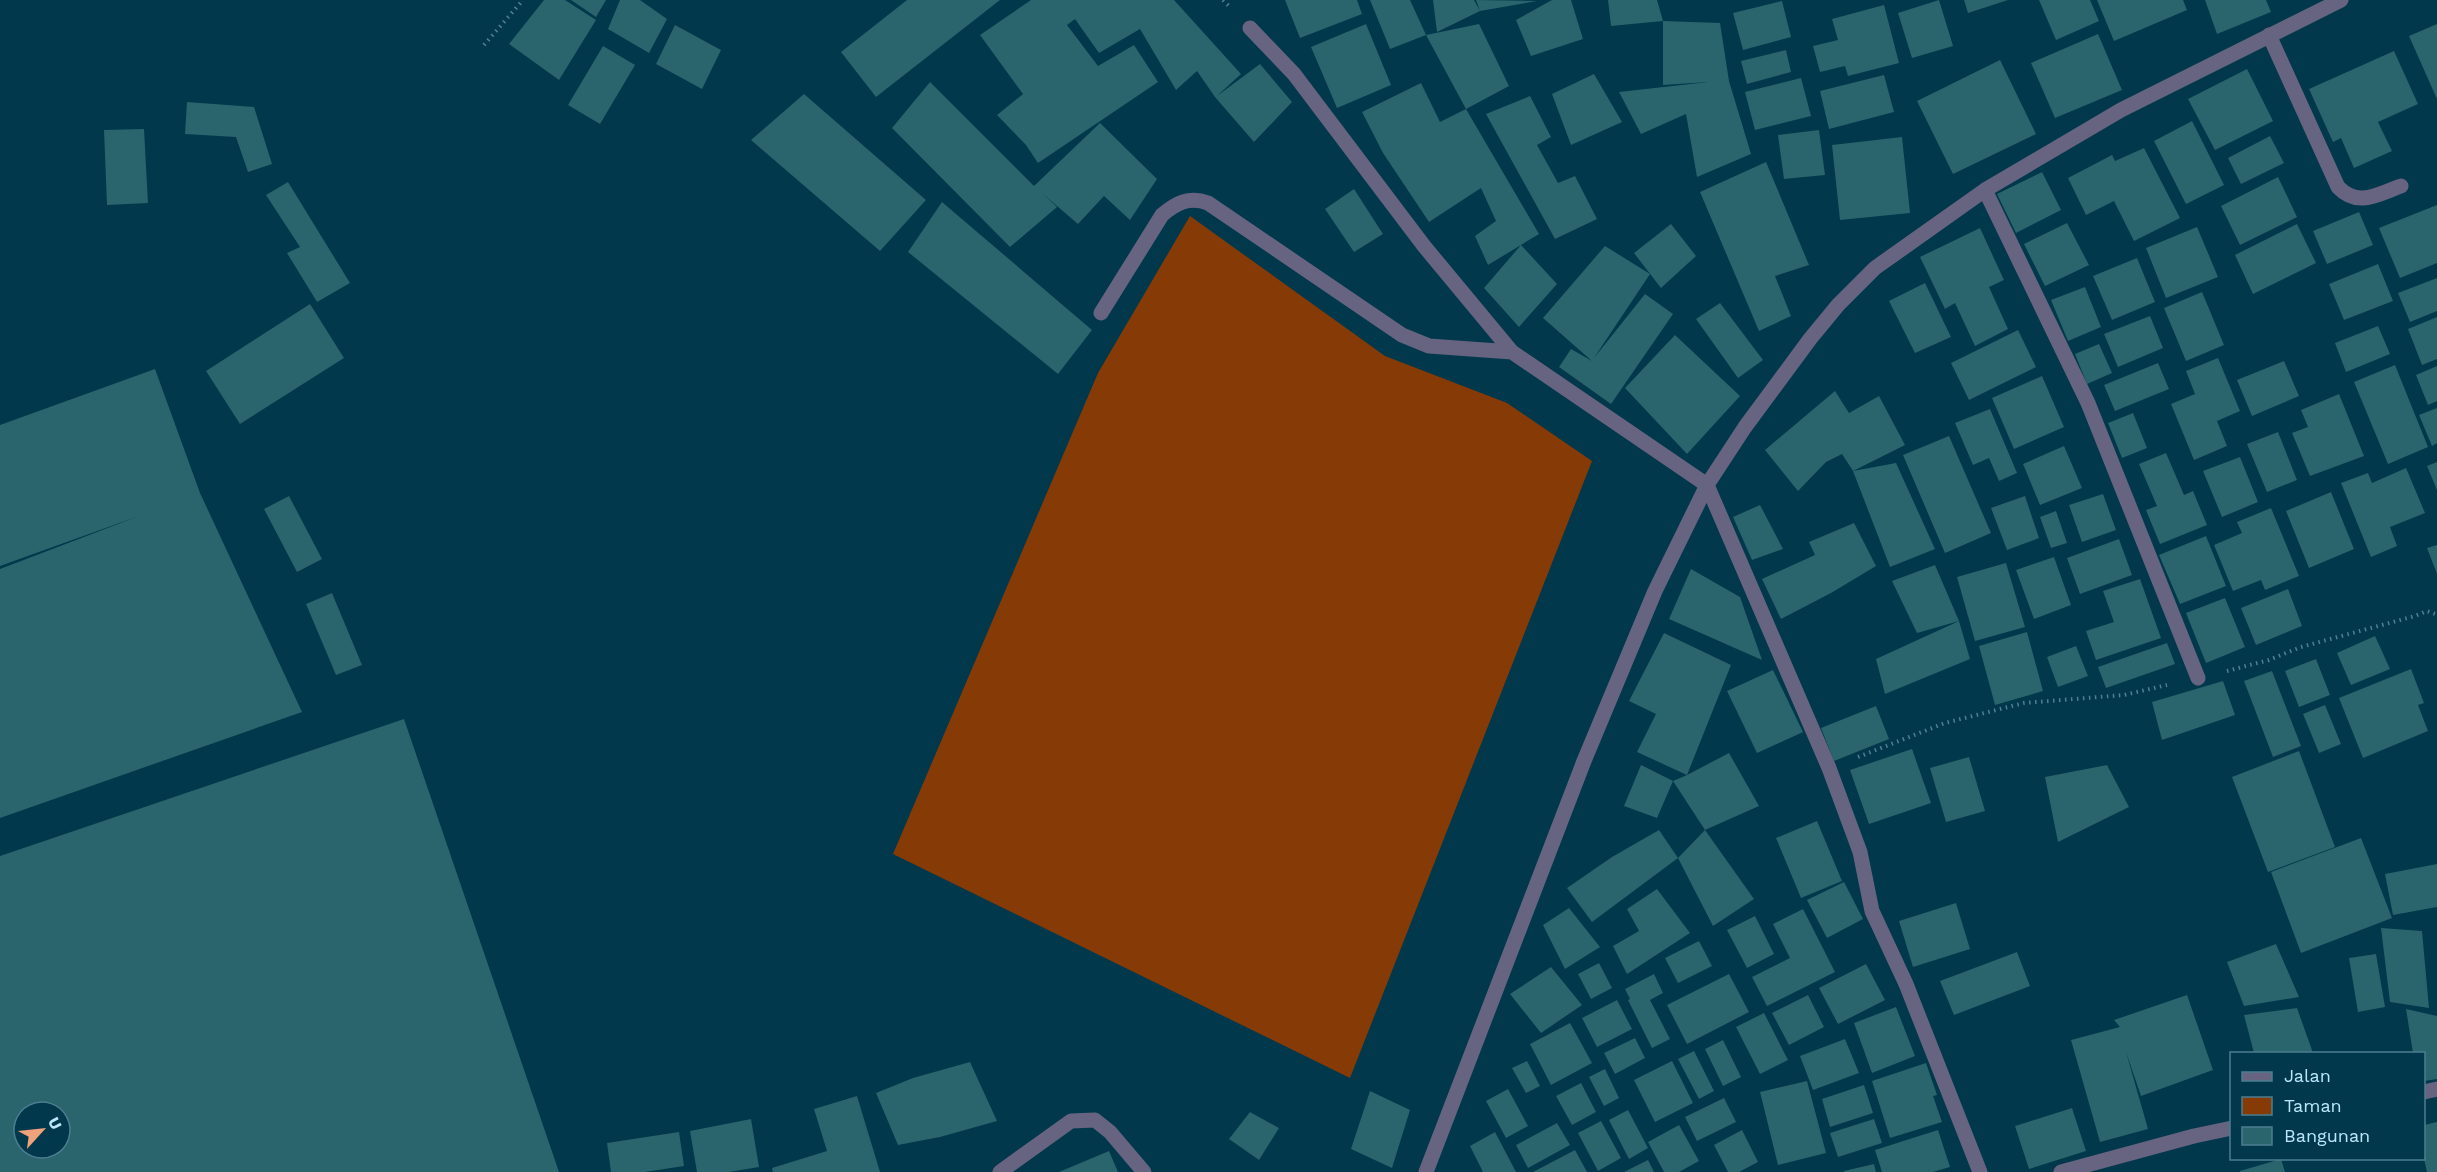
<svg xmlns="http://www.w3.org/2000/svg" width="2437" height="1172" viewBox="0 0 2437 1172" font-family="'Work Sans',sans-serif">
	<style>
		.green { fill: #863b06 }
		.building { fill: #2a646d; fill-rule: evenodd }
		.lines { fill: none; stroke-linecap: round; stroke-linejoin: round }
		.path { stroke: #4f8094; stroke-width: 4; stroke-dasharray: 1.5 4.5; stroke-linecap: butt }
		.minor { stroke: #666481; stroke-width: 15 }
	</style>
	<rect width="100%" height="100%" fill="#01384b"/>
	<path class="green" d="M1190,216l195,140 122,47 85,58 -242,617 -457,-224 205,-481z"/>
	<path class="building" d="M544,0h21l31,20 -37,60 -50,-36z
		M571,0h35l-10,17z
		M620,0h20l27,19 -18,34 -41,-24z
		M907,0h93l-124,97 -35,-45z
		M1031,0h143l67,74 -24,22 43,-32 32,38 -38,40 -39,-45 -18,-26 -21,19 -36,-61 -41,24 -24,-34 -8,6 31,41 36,-21 24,37 -120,81 -12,-18 -29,-30 26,-21 -43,-59z
		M1285,0h72l5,14 -62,24z
		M1370,0h40l16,35 53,-11 30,62 -43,23 -40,-74 -36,14z
		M1433,0h41l6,11 -4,-11 61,1 -57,10 -43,21z
		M1552,0h19l12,39 -52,17 -15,-36z
		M1608,0h49l6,21 57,2 9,58 22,73 -54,23 -11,-63 -45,20 -22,-42 89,-10 -45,3v-64l-52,5z
		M1939,0l14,46 -41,12 -14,-45z
		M1964,0h44l-40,13z
		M2039,0h51l9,21 -43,19z
		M2097,0h86l4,10 -73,31z
		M2205,0h61l5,12 -54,22z
		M1782,1l9,36 -48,13 -10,-37z
		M1884,5l15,58 -51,13 -3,-10 -25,6 -7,-26 25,-6 -6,-21z
		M1366,24l25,61 -54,23 -26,-61z
		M2437,24v75l-28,-63z
		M675,25l46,25 -19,39 -46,-25z
		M2098,34l24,56 -67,28 -24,-55z
		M603,46l32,19 -35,59 -32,-19z
		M1786,50l5,22 -44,12 -6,-23z
		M2394,51l24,53 -40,18 14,29 -38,17 -13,-30 -8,4 -24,-53z
		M2000,60l36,74 -83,40 -36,-73z
		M2247,69l26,52 -58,29 -27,-51z
		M1594,74l28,48 -51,23 -19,-51z
		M1884,75l10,37 -65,17 -9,-38z
		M1801,78l10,38 -56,14 -10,-38z
		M930,82l104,104 66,-63 57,56 -27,41 -26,-24 -26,28 -35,-30 14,13 -47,40 -118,-119z
		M1421,83l19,39 26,-13 73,125 -51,31 -13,-29 21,-15 -15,-33 -52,34 -46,-69 -21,-41z
		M804,94l122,106 -46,51 -129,-111z
		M1530,96l21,41 -14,8 21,38 17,-7 22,43 -42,20 -69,-125z
		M187,102l67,5 18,57 -24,8 -12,-35 -51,-3z
		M2192,121l32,64 -38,19 -32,-63z
		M144,129l4,74 -41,2 -3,-75z
		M1819,130l6,45 -41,4 -6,-44z
		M2270,136l14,27 -43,21 -13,-26z
		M1902,137l8,76 -70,7 -8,-75z
		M2144,148l36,70 -46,23 -20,-40 -28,14 -18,-37 44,-23 3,6z
		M1766,162l43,103 -34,11 16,40 -32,15 -59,-139z
		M2042,172l19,38 -45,23 -19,-39z
		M2278,177l19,40 -57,28 -19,-39z
		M288,182l62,101 -33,19 -30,-49 13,-6 -34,-52z
		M1354,189l29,45 -29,18 -29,-43z
		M942,202l150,128 -34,44 -150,-122z
		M2437,205v58l-37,15 -21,-50z
		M2359,212l14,33 -46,19 -14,-33z
		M2067,223l22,42 -44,21 -21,-42z
		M1671,224l25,32 -35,32 -27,-35z
		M2297,224l19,39 -63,31 -18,-39z
		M2197,227l21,50 -52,21 -20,-50z
		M1980,228l24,52 -15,7 19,42 -33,17 -20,-43 -10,6 -25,-52z
		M1521,245l36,39 -38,43 -35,-39z
		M1605,246l45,28 -56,84 51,-64 28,20 -62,90 -52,-37 12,-18 21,12 -49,-43z
		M2137,258l18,44 -43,18 -19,-44z
		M2378,264l15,37 -49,19 -15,-36z
		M2437,278v33l-27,11 -12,-29z
		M1925,283l26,54 -36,16 -26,-52z
		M2085,287l16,40 -33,14 -17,-41z
		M2202,292l22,53 -38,16 -22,-53z
		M1720,303l43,57 -25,18 -42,-59z
		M310,304l34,54 -104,66 -34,-53z
		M2150,316l13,32 -45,19 -14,-33z
		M2437,317v42l-15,6 -14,-36z
		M2378,326l12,28 -44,18 -11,-29z
		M2018,330l18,37 -67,33 -18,-37z
		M1675,335l65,61 -53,58 -62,-66z
		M2099,344l13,29 -25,11 -12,-30z
		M2218,358l22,53 -23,10 10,25 -33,14 -23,-56 24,-10 -9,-23z
		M2284,361l15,35 -47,20 -15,-36z
		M2158,363l11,26 -54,22 -11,-26z
		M2395,365l33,82 -40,17 -34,-82z
		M2437,366v35l-9,4 -12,-30z
		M155,369l45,124 102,219 -302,106v-249l139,-53 -139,50v-141z
		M2042,376l22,51 -50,22 -22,-51z
		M1835,391l14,22 30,-17 26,49 -52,26 43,-8 39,86 -45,18 -37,-96 -11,-17 -16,8 -28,29 -33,-41z
		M2339,394l25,62 -54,20 -18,-43 16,-6 -7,-17z
		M2437,408v35l-5,3 -13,-31z
		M1990,409l27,64 -18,8 -10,-23 -16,7 -18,-42z
		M2133,413l14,35 -25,10 -14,-35z
		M2278,432l19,48 -30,12 -20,-48z
		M1949,436l42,97 -46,20 -42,-98z
		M2064,446l18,42 -42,17 -17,-41z
		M2166,453l18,42 9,-4 14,34 -47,19 -14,-34 11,-4 -18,-42z
		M2240,457l18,45 -36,15 -19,-46z
		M2437,462v28l-10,-24z
		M2406,468l19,45 -35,14 7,19 -26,11 -30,-74 27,-10 4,10z
		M2331,492l23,57 -45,19 -23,-57z
		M2103,494l13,36 -34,12 -13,-37z
		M289,496l33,63 -25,13 -33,-63z
		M2025,496l14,42 -32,12 -16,-42z
		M1760,505l23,44 -31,11 -19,-43z
		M2271,508l28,68 -34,14 -4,-10 -28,11 -19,-46 28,-12 -5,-11z
		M2056,511l11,32 -16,5 -11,-31z
		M1854,523l22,43 -45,27 -50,26 -19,-40 53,-24 -6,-13z
		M2206,536l20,50 -46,18 -21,-49z
		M2119,539l13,36 -52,19 -13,-36z
		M2437,545v29l-10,-26z
		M2054,557l17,48 -37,14 -18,-49z
		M2006,563l19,64 -50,14 -18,-64z
		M1935,565l24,56 -42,12 -25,-52z
		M1691,569l49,28 22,63 -93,-41z
		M2140,579l21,59 -65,22 -10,-29 28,-9 -11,-31z
		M2288,589l14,37 -46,19 -15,-37z
		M332,593l30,72 -26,10 -30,-71z
		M2225,598l20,49 -39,16 -20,-50z
		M1959,621l11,38 -85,35 -9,-35z
		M2027,632l16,59 -48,14 -16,-59z
		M1664,633l67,32 -44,110 42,-22 30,53 -54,24 -32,-49 -16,37 -33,-12 17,-41 32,16 14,-6 -50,-23 19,-38 -27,-13z
		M2375,636l15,33 -39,16 -14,-32z
		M2167,643l8,21 -69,24 -8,-21z
		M2076,646l12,30 -30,11 -11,-30z
		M2316,659l14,36 -31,12 -14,-36z
		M2411,669l13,34 -6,2 10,26 -65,27 -24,-60z
		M1773,670l30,62 -46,21 -30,-62z
		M2272,671l29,75 -28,11 -29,-76z
		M2223,681l12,34 -73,25 -10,-38z
		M2325,705l16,39 -22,9 -16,-39z
		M1876,706l13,33 -55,22 -13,-33z
		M404,719l155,453h-559v-316zM24,1112h36v36h-36z
		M1912,749l19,54 -62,21 -19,-54z
		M2299,751l36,96 -67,25 -36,-95z
		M1969,757l16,54 -39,11 -16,-54z
		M2107,765l22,42 -71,35 -13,-65z
		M1817,821l25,60 -41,17 -25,-60z
		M1659,830l19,28 -86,64 -25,-34 45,-31z
		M1705,830l49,69 -41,27 -35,-68z
		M2361,838l31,80 -91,35 -30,-81z
		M2437,864v43l-44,8 -8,-41z
		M1844,882l19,37 -36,19 -20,-38z
		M1657,889l33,44 -63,41 -14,-28 26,-15 -12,-22z
		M1956,903l14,46 -57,18 -14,-46z
		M1569,908l31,39 -35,22 -22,-44z
		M1803,909l32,63 -68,34 -15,-29 38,-19 -17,-34z
		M1755,916l19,38 -27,14 -20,-38z
		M2381,928l41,3 7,77 -39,-6z
		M1699,941l13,25 -34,17 -13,-25z
		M2276,944l23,53 -55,9 -17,-44z
		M2017,952l13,34 -76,29 -14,-34z
		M2376,954l9,53 -27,5 -9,-54z
		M1599,963l13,25 -21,11 -13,-25z
		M1866,964l19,36 -47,24 -19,-36z
		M1551,967l31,38 -41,28 -31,-39z
		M1654,974l9,19 -13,7 20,39 -18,9 -24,-48 2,-1 -5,-10z
		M1729,974l20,38 -62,32 -20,-39z
		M1808,995l16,32 -35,18 -17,-32z
		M2187,995l26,75 -72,26 -15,-44 22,77 -48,13 -29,-102 49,-13 -6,-7z
		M1617,1000l15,29 -35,18 -15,-29z
		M1896,1007l19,49 -43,17 -18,-50z
		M2297,1008l16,45h-59l-10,-38z
		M2406,1009l31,7v63l-13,2v-28h-11z
		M1764,1013l24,47 -28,14 -24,-47z
		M1570,1023l22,40 -41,22 -21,-41z
		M1635,1038l10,20 -30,16 -11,-21z
		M1845,1039l14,34 -46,17 -13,-34z
		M1723,1040l18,37 -18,9 -18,-37z
		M1694,1051l20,40 -15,8 -21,-40z
		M1527,1061l13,25 -14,7 -14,-25z
		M1672,1061l21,42 -38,19 -21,-42z
		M970,1062l27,59 -57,16 -42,8 -22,-52 37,-15z
		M1926,1063l11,32 -4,1 9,26 -52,16 -18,-57z
		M1605,1069l14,29 -15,8 -15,-29z
		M1807,1081l19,72 -48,12 -18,-73z
		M1581,1083l15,29 -24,13 -16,-29z
		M1864,1085l9,28 -43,14 -8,-28z
		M1508,1089l20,37 -22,12 -20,-37z
		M1370,1091l40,19 -18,58 -41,-19z
		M857,1096l23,76h-107l-1,-4 55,-17 -13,-42z
		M1724,1098l12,24 -39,19 -12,-24z
		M2072,1108l14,43 -57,18 -14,-43z
		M1628,1110l20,38 -19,11 -20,-39z
		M1250,1112l29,16 -20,32 -30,-21z
		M751,1119l8,48 -30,5h-32l-7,-41z
		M1874,1119l8,24 -44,14 -8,-24z
		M1601,1121l20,37 -23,13 -20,-38z
		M2437,1122v50h-10l-3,-13v-34z
		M1557,1123l13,22 -42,23 -12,-23z
		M1679,1125l20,36 -20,11h-15l-16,-30z
		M1742,1130l16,32 -19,10h-11l-14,-27z
		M1938,1130l12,37 -17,5h-51l-7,-22z
		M679,1132l5,34 -39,6h-34l-4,-29z
		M1495,1132l21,40h-33l-13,-26z
		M1575,1150l12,22h-54z
		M1109,1151l9,21h-59z
		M2281,1159l4,13h-45v-1z
		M1648,1160l6,12h-30z
		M1874,1164l2,8h-32v-1z"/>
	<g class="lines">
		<path class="path" d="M1223,0l6,6
			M484,45l39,-45
			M2227,671l42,-11 32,-13 114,-31 12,-5 8,3 2,3
			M1858,757l87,-34 79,-20 100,-8 43,-10"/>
		<path class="minor" d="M1250,28l44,46 130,172 88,106 195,133 122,283 31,84 12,59 34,73 74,188
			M2269,35l69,152c20,21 40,7 63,-1
			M1985,190l103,213 110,275
			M1101,313l61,-98c14,-12 27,-19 46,-12l194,132 27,11 83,6
			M2424,1092l13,-3
			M1000,1172l71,-51 24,-1 15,12 34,40
			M1426,1172l158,-411 71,-170 52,-106 38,-58 65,-88 28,-34 37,-37 110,-78 136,-80 220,-110
			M2061,1172l133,-36 38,-8"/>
	</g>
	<rect x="2230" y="1052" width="195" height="108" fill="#01384b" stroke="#4c7e91" stroke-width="1.5"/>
	<rect x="2242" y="1072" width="30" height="9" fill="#666481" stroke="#4c7e91" stroke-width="1.5"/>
	<text x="2284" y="1082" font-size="18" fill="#bce6fa">Jalan</text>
	<rect x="2242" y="1097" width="30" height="18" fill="#863b06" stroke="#4c7e91" stroke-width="1.5"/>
	<text x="2284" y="1112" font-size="18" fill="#bce6fa">Taman</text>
	<rect x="2242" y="1127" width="30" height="18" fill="#2a646d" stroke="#4c7e91" stroke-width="1.5"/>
	<text x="2284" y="1142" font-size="18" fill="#bce6fa">Bangunan</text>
	<g transform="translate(42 1130) rotate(63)"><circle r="28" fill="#01384b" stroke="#4c7e91" stroke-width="1.5"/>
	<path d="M0-4.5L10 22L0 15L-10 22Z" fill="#f0a27a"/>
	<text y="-9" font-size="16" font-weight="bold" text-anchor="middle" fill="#bce6fa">U</text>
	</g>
</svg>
